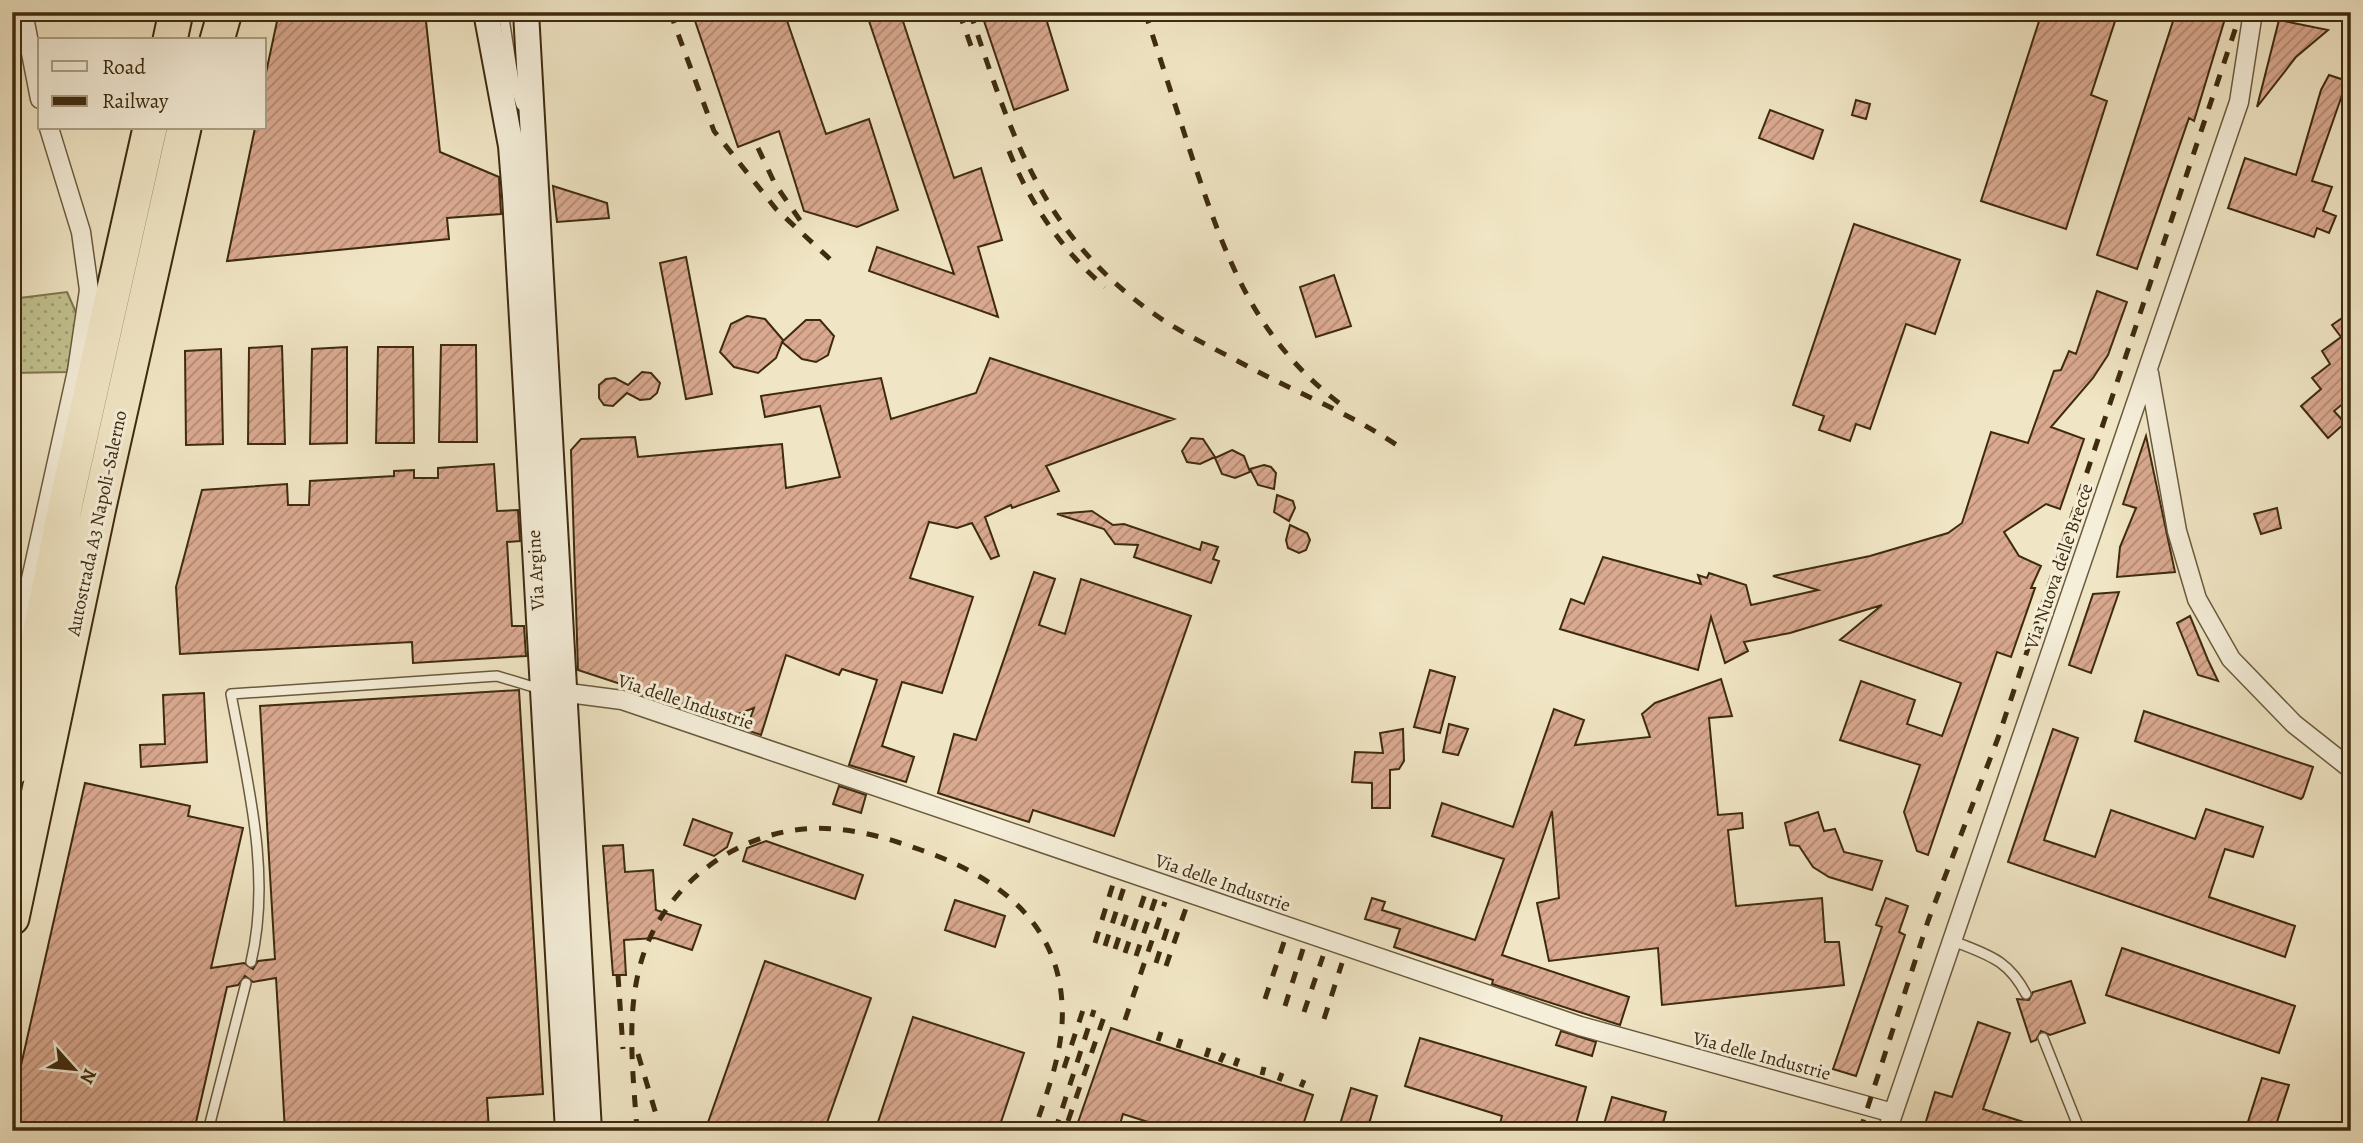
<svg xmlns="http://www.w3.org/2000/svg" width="2363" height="1143" viewBox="0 0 2363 1143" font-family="Alegreya,serif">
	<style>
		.grass { fill: url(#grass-dots); stroke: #80764f; stroke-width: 2 }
		.building { fill: url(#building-hatch); stroke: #3e2b0f; stroke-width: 2 }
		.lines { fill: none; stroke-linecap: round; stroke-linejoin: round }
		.lane-casing { stroke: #6a5a3c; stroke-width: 12 }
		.street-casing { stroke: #6a5a3c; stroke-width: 21 }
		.secondary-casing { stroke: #3e2b0f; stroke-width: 28 }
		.highway-casing { stroke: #3e2b0f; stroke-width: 37 }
		.lane { stroke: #f5eed9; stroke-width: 9 }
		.street { stroke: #f5eed9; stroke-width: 18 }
		.secondary { stroke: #f5eed9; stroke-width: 24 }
		.highway { stroke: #f0e5c4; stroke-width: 33 }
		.rail { stroke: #3e2b0f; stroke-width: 5; stroke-dasharray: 12 12; stroke-linecap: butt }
		.labels { text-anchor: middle; stroke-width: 6; stroke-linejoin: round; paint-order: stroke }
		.street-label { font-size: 19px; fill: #3e2b0f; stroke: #f5eed9 }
	</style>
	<defs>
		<pattern id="grass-dots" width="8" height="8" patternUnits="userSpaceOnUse" patternTransform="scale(1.75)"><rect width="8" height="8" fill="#c2c28f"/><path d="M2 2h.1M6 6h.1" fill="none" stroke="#9f9e73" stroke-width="1.8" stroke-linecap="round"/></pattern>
		<pattern id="building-hatch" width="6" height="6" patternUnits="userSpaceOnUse" patternTransform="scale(1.75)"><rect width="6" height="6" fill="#daa990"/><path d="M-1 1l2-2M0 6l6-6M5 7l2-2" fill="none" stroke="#b28a74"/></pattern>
	</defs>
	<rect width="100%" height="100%" fill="#f0e5c4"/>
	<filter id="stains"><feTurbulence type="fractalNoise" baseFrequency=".00286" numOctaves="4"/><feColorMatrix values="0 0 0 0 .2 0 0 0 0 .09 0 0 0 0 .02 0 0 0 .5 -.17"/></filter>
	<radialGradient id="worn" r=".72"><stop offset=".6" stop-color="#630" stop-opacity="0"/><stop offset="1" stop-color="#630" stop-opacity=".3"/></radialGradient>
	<path class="grass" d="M67,292l11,25 -11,55 -55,1v-74z"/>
	<path class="building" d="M279,12h146l15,140 59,25 2,37 -54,4 2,21 -222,22 28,-133h9v-46z
		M692,12h92l42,122 43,-15 29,91 -41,17 -53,-16 -25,-80 -41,16z
		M866,12h34l54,166 27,-10 21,72 -24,7 20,70 -129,-46 8,-24 77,27z
		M981,12h63l24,78 -54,20z
		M2042,12h76l-27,83 16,6 -41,128 -85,-28z
		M2176,12h51l-33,109 -5,-3 -52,151 -40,-14z
		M2279,20l49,10 -32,27 -39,50z
		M2329,75l18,6 -35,100 20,6 -9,24 13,5 -7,17 -12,-5 -3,9 -86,-29 17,-50 51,17 25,-85z
		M1856,100l14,4 -4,15 -14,-4z
		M1770,110l53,20 -10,29 -54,-21z
		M553,186l54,17 2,15 -52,4z
		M1854,224l106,36 -25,74 -29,-10 -36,105 -14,-5 -6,17 -31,-11 5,-14 -31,-11z
		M686,257l26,137 -26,5 -26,-136z
		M1334,275l17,51 -35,11 -16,-50z
		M2097,291l30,11 -19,53 -15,23 -42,49 33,12 -24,70 -14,-5 -42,28 15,24 22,10 -10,22h4l-24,69 -14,-5 -69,203 -11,-4 -13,-39 16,-47 -80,-25 21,-59 54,19 -8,24 35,12 19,-53 -121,-43 42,-35 -92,28 -46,9 4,9 -23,12 -14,-46 -13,53 -138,-41 11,-30 13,5 19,-47 98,27 -3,-9 9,3 2,-5 37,12 5,20 67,-15 -45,-14 97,-20 78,-23 14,-10 29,-91 37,11 26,-72 7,-1 8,-19 7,3z
		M2351,312v85l-17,14 11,12 -17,15 -27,-32 20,-17 -9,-11 18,-14 -8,-13 19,-14 -9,-12z
		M747,316l18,3 18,21 -7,18 -18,15 -24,-6 -14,-15 11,-28z
		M806,320h14l14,16 -6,19 -12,7 -14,-3 -20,-17z
		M441,345h35l1,97h-38z
		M282,346l3,98h-37l1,-96z
		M347,347v96l-37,1 2,-95z
		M378,347h35l1,96h-38z
		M221,349l2,95 -37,1 -1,-94z
		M990,358l184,61 -128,47 13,25 -47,17 -1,-3 -26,12 14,39 -8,3 -19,-36 -15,5 -28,-6 -19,56 63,19 -31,96 -40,-11 -20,64 32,11 -8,25 -57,-17 28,-85 -35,-11 -3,6 -53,-20 -25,80 -15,-5 8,-22 -35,13 -76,-26 2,-3 -67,-22 -7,-220 10,-11 54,-2 3,20 144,-13 4,44 54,-11 -20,-71 -55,11 -4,-21 120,-18 10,41 85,-26z
		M642,372l9,1 9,10 -3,10 -7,6 -10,1 -13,-7 -14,13 -9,-1 -5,-7v-13l7,-6 9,-1 13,7z
		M2146,436l29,136 -58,5 3,-30 16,-39 -13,-4z
		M1191,438l12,1 12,18 -15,7 -13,-2 -5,-11z
		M1232,450l12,6 6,16 -15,6 -13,-4 -7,-16z
		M494,464l3,47 21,-1 2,31 -13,1 5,84h12l2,30 -113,7 -1,-21 -232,12 -4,-67 26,-97 85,-6 1,21h21l1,-24 84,-5v-5l20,-1v8h24v-10z
		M1264,465l7,2 5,6 -2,16 -16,-4 -8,-16z
		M1277,495l16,6 2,7 -6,13 -15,-9z
		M2277,508l4,20 -20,6 -7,-20z
		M1092,511l21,14 11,-1 76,26 2,-8 16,5 -5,12 6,2 -8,22 -77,-26 4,-12 -23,-1 -11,-15 -47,-15z
		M1290,525l17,8 3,7 -4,10 -7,3 -11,-5 -2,-8z
		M1034,572l21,7 -16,46 26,9 16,-55 110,37 -77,220 -81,-26 -4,12 -91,-29 16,-59 22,6z
		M2119,592l-28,81 -22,-8 24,-71z
		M2190,616l18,44 10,21 -20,-6 -21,-52z
		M1430,670l25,7 -15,56 -26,-6z
		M1721,679l11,37 -23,2 9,97 24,-2 1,15 -15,2 8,76 86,-8 3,44h14l5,43 -182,20 -4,-57 -109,13 -12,-58 22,-5 -7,-87 -50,144 127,42 -9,28 -128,-41 1,-4 -99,-33 6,-18 -35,-10 7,-21 13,4 -3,8 93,30 29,-81 -72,-23 10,-33 71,24 41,-118 30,11 -9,25 75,-8 -8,-23 13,-11z
		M519,690l24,404 -56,4 2,33h-204l-9,-153 -23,4 -8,-6 -7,9 -11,2 -33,144h-182v-26l73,-322 105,23 -2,10 55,12 -32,140 33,-5 9,6 5,-8 17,-2 -15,-253z
		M204,693l3,69 -66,5 -1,-22 25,-1 -2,-49z
		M2144,711l169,56 -10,30 -2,2 -166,-58z
		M1449,724l19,5 -10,26 -15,-3z
		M1403,729l1,32 -5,8 -9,1v38h-18v-25l-20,-1 3,-30 28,1 -3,-20z
		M2053,729l25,9 -34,102 51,17 16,-47 84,29 11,-30 57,18 -10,30 -28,-8 -16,48 86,29 -10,31 -277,-95z
		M839,786l27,9 -5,18 -28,-9z
		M1818,812l6,19 11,-2 9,23 38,9 -10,29 -43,-13 -16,-10 -14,-21 -9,-1 -5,-22z
		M693,819l39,14 -5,14 -13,9 -30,-11z
		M766,841l97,34 -8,24 -112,-38 4,-13z
		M623,845l2,27 28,-2 3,40 45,15 -9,25 -37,-12 -31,2 2,35h-13l-10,-129z
		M1886,898l22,8 -9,26 6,3 -49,141 -23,-7 49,-142 -6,-2z
		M955,900l50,16 -10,31 -50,-17z
		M2122,948l173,58 -16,47 -173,-58z
		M765,961l106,37 -47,133h-119z
		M2071,981l14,42 -35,12 -9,-4 -5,9 -5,2 -14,-43 12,1 4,-8z
		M913,1017l111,36 -26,78h-123z
		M1978,1022l32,11 -27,76 59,19 -1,3h-118l12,-39 17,5z
		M1111,1028l202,67 -12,36h-135l1,-3 -44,-14 -5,17h-43z
		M1561,1031l35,11 -4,14 -36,-11z
		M1420,1038l166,49 -12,44h-76l4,-15 -97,-30z
		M2262,1078l27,7 -15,46h-29z
		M1351,1088l26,8 -10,35h-29z
		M1612,1097l54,15 -5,19h-59z"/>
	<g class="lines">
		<g class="lane-casing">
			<path id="lane" d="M503,12l11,70 7,23
				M1951,940c36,15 56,18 75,54
				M251,962c21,-88 -4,-181 -20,-268l266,-18 43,13
				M2043,1038l37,93
				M208,1131l38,-148"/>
		</g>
		<g class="street-casing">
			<path id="street" d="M23,12l17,87
				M2149,373l28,158 20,68 34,60 63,65 57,45
				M12,665l65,-294 12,-81 -8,-58 -32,-104
				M553,691l69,9 958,326 313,87
				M1887,1131l352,-1029 14,-90"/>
		</g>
		<g class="secondary-casing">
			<path id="secondary" d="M486,12l25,134 4,50 53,935
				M526,12l63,1119"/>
		</g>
		<g class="highway-casing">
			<path id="highway" d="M170,40l6,-28
				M217,40l8,-28
				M12,769l55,-271 83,-370
				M12,918l87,-411 85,-379"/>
		</g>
		<use href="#lane" class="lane"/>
		<use href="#street" class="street"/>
		<use href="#secondary" class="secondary"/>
		<use href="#highway" class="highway"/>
		<path class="rail" d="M670,12l44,119 62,78 56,52
			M959,12l12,34
			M970,12c41,121 70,220 180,299 30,22 64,37 97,55 52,28 105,48 154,82
			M1145,12c16,49 32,99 48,148 33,98 61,178 146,243
			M758,148l17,36 29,42
			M1009,151c20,51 54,101 96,136
			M1095,943l18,-59
			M1105,946l19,-59
			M1115,949l12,-36
			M1125,953l20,-59
			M1136,956l20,-59
			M1156,963l14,-43
			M1166,966l20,-58
			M618,975l5,74
			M1265,999l19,-57
			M1285,1006l18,-57
			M1304,1012l19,-56
			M1324,1019l18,-56
			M1125,1020l40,-118
			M1158,1041l3,-9
			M1178,1048l3,-9
			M638,1054l23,77
			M1206,1057l3,-9
			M1220,1062l4,-9
			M1235,1066l3,-8
			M1064,1068l20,-61
			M1262,1075l2,-8
			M1279,1081l3,-8
			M1301,1087l3,-7
			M1068,1121l37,-107
			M637,1131c-4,-61 -13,-126 9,-184 29,-74 108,-125 188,-118 30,2 59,11 87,21 72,25 136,69 141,153 3,45 -14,86 -28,128
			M1055,1131l39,-121
			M1860,1131l68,-210 70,-183 243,-726"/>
	</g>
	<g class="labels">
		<g class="street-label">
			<text transform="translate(96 523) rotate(-78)" y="7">Autostrada A3 Napoli-Salerno</text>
			<text transform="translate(2058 566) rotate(-71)" y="7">Via Nuova delle Brecce</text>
			<text transform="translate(535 570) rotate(-93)" y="7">Via Argine</text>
			<text transform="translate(686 701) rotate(18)" y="7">Via delle Industrie</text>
			<text transform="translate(1223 882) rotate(19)" y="7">Via delle Industrie</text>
			<text transform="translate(1762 1055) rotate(15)" y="7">Via delle Industrie</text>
		</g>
	</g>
	<rect width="2363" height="1143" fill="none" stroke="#f0e5c4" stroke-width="42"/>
	<rect x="14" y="14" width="2335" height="1115" fill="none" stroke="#3e2b0f" stroke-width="3.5"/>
	<rect x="21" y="21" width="2321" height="1101" fill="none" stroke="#3e2b0f" stroke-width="2"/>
	<rect x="38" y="38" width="228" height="91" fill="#f5eed9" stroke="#aca088" stroke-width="2"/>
	<rect x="52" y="61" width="35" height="10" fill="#f5eed9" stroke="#aca088" stroke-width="2"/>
	<text x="102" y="74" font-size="21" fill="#3e2b0f">Road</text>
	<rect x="52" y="96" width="35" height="10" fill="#3e2b0f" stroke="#aca088" stroke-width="2"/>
	<text x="102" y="108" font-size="21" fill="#3e2b0f">Railway</text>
	<g transform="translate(74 1069) rotate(117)" stroke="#f5eed9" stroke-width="5" paint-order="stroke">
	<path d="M0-5L12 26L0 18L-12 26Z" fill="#3e2b0f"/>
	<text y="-10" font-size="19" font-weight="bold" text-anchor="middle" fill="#3e2b0f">N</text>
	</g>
	<rect width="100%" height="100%" filter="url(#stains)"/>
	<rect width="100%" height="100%" fill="url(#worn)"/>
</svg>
